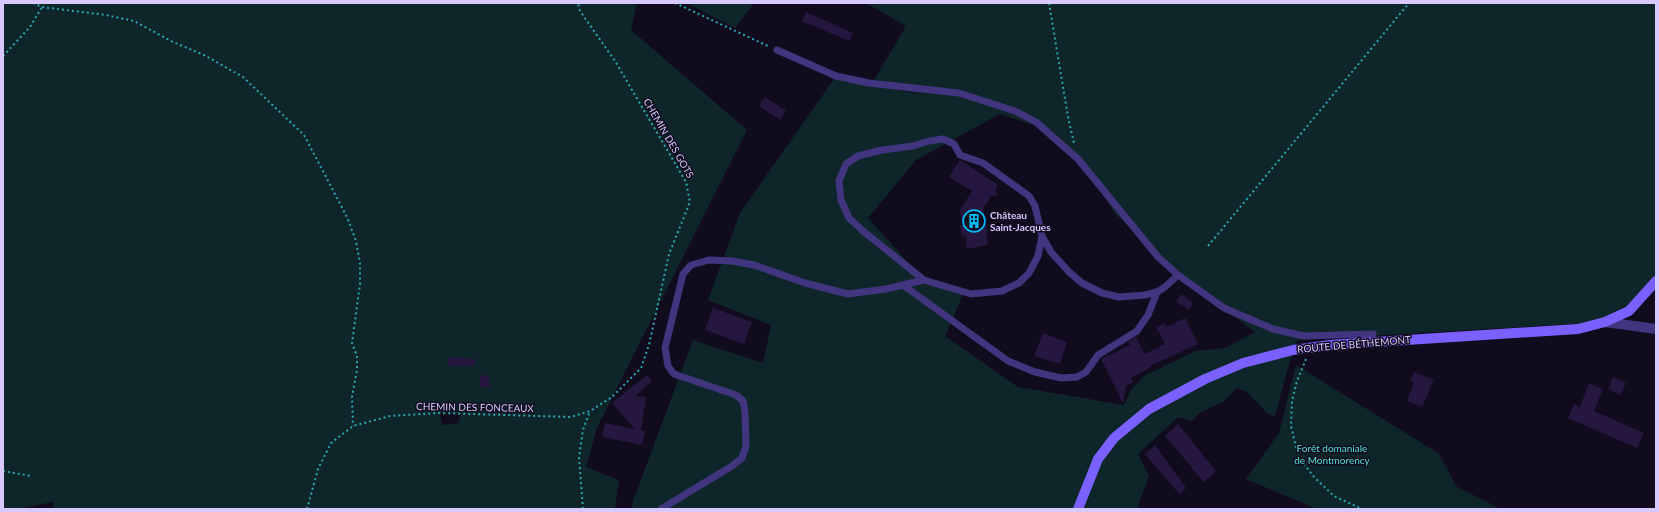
<svg xmlns="http://www.w3.org/2000/svg" width="1659" height="512" viewBox="0 0 1659 512" font-family="Lato,sans-serif">
	<style>
		.green { fill: #0e2629; fill-rule: evenodd }
		.building { fill: #251740 }
		.lines { fill: none; stroke-linecap: round; stroke-linejoin: round }
		.path { stroke: #29a8b3; stroke-width: 2; stroke-dasharray: 2 3; stroke-linecap: butt }
		.lane { stroke: #42357f; stroke-width: 7 }
		.street { stroke: #42357f; stroke-width: 10 }
		.secondary { stroke: #7a60ff; stroke-width: 10 }
		.labels { text-anchor: middle; stroke-width: 3; stroke-linejoin: round; paint-order: stroke }
		.street-label { font-size: 10px; fill: #d7c9ff; stroke: #110b1e }
		.poi-label { font-size: 10px; font-weight: bold; fill: #d7c9ff; stroke: #110b1e; text-anchor: start }
		.park-label { font-size: 10px; fill: #52e2d2; stroke: #110b1e }
	</style>
	<rect width="100%" height="100%" fill="#110b1e"/>
	<path class="green" d="M3,3h634l-6,27 116,100 -150,298 -11,39 33,13 -4,29h-561l-1,-7 -36,7h-14zM439,413l22,1 -3,9 -15,2z
		M686,3h68l-19,25z
		M866,3h790v278l-17,19 -34,22 -307,18 -5,10 -18,66 -8,-3 -20,-21 -10,-4 -14,14 -24,11 -7,8 -14,-4 -40,37 11,22 -12,33h-505l1,-8 60,-161 70,23 8,-38 -63,-25 32,-87 96,-137 89,20 -52,-14 33,-56zM1000,114l36,12 53,46 26,42 27,24 36,37 77,57 -30,16 -30,3 -51,25 -13,14 -7,15 -106,-18 -73,-51 19,-44 -40,-12 -56,-62 48,-58z
		M1296,365l142,88 19,34 44,22h-184l-71,-30 33,-46z"/>
	<path class="building" d="M806,12l47,21 -4,8 -47,-20z
		M765,97l21,14 -6,9 -21,-14z
		M960,160l38,25 -2,4 1,7h-6l-8,13 5,25h-2l2,11 -21,4 -2,-14 -3,1 -2,-11h3l-3,-15 12,-19 -23,-14z
		M1181,294l12,9 -4,7 -13,-8z
		M713,308l39,14 -8,22 -39,-14z
		M1185,318l13,26 -48,22 1,1 -20,11 2,4 -7,4 -3,17 -22,-44 29,-14 -2,-3 8,-5 9,17 20,-10 -9,-17 9,-4 2,4z
		M1043,333l24,9 -7,22 -26,-8z
		M448,357l27,2v7h-27z
		M1414,372l20,8 -12,27 -15,-6 7,-18 -4,-2z
		M480,375l9,1 1,11h-10z
		M647,375l5,6 -17,15 11,1 -5,33 4,1 -3,14 -40,-8 3,-14 30,6 -23,-26z
		M1613,377l13,6 -6,12 -12,-6z
		M1589,383l14,6 -9,22 50,22 -7,15 -69,-30 6,-14 6,3z
		M1178,424l38,47 -12,11 -39,-46z
		M1155,445l31,43 -6,7 -35,-41z"/>
	<g class="lines">
		<path class="path" d="M33,3l9,4 64,8 28,6 39,21 31,13 39,22 61,58 43,82 9,24 4,22v21l-8,59 5,13v14l-5,27 1,29
			M675,3l95,44
			M1049,3l19,114 6,26
			M3,56l27,-29 12,-20
			M1208,246l201,-243
			M1306,359l-9,22 -5,20 -1,25 7,30 16,21 20,19 28,13
			M3,471l28,5
			M307,509l11,-40 13,-26 22,-17 37,-10 48,-3 133,4 19,-6 22,-14 29,-29 8,-23 20,-91 21,-52 -4,-20 -71,-121 -35,-50 -2,-8
			M583,509l-4,-52 4,-27 7,-19"/>
		<path class="lane" d="M777,50l59,26 33,7 90,10 56,18 21,11 42,37 80,98 20,18 46,33 49,21 31,7 69,-2 -2,7
			M1042,236l-4,20 -9,17 -10,10 -17,8 -31,3 -47,-14 -61,-49 -14,-13 -8,-18 -2,-19 7,-17 12,-8 24,-6 31,-4 16,-5 14,-2 11,5 6,11 23,8 46,33 6,10 7,30 9,16 18,20 13,11 20,10 17,4 26,-2 12,-3 8,-5 13,-12
			M903,285l105,76 27,11 26,6 16,-1 9,-5 12,-17 39,-24 11,-16 9,-23
			M661,509l71,-43 10,-8 4,-12 -1,-34 -2,-11 -7,-6 -62,-21 -6,-8 -3,-18 18,-74 8,-9 18,-5 23,1 22,4 51,18 43,11 38,-5 38,-9"/>
		<path class="street" d="M1605,322l51,7"/>
		<path class="secondary" d="M1078,509l20,-50 16,-21 35,-29 56,-30 38,-16 50,-13 37,-5 248,-16 27,-7 24,-11 27,-30"/>
	</g>
	<defs>
		<g id="building-ring" transform="scale(1.15)"><circle r="9.5" fill="#110b1e" stroke="#00b9f4" stroke-width="1.5"/><path d="M-4-6H4V6H1V3H-1V6H-4ZM-2.5-4.3h1.7v1.8h-1.7ZM.8-4.3h1.7v1.8H.8ZM-2.5-1h1.7V.8h-1.7ZM.8-1h1.7V.8H.8Z" fill="#00b9f4"/></g>
	</defs>
	<g fill-rule="evenodd">
		<use href="#building-ring" x="974" y="221"/>
	</g>
	<g class="labels">
		<g class="street-label">
			<text transform="translate(669 138) rotate(60)" y="4">CHEMIN DES GOTS</text>
			<text transform="translate(1354 344) rotate(-5)" y="4">ROUTE DE BÉTHEMONT</text>
			<text transform="translate(475 407) rotate(1)" y="4">CHEMIN DES FONCEAUX</text>
		</g>
		<g class="poi-label">
			<text x="990" y="219">Château<tspan x="990" dy="12">Saint-Jacques</tspan></text>
		</g>
		<g class="park-label">
			<text x="1332" y="452">Forêt domaniale<tspan x="1332" dy="12">de Montmorency</tspan></text>
		</g>
	</g>
	<rect width="1659" height="512" fill="none" stroke="#d7c9ff" stroke-width="8"/>
</svg>
